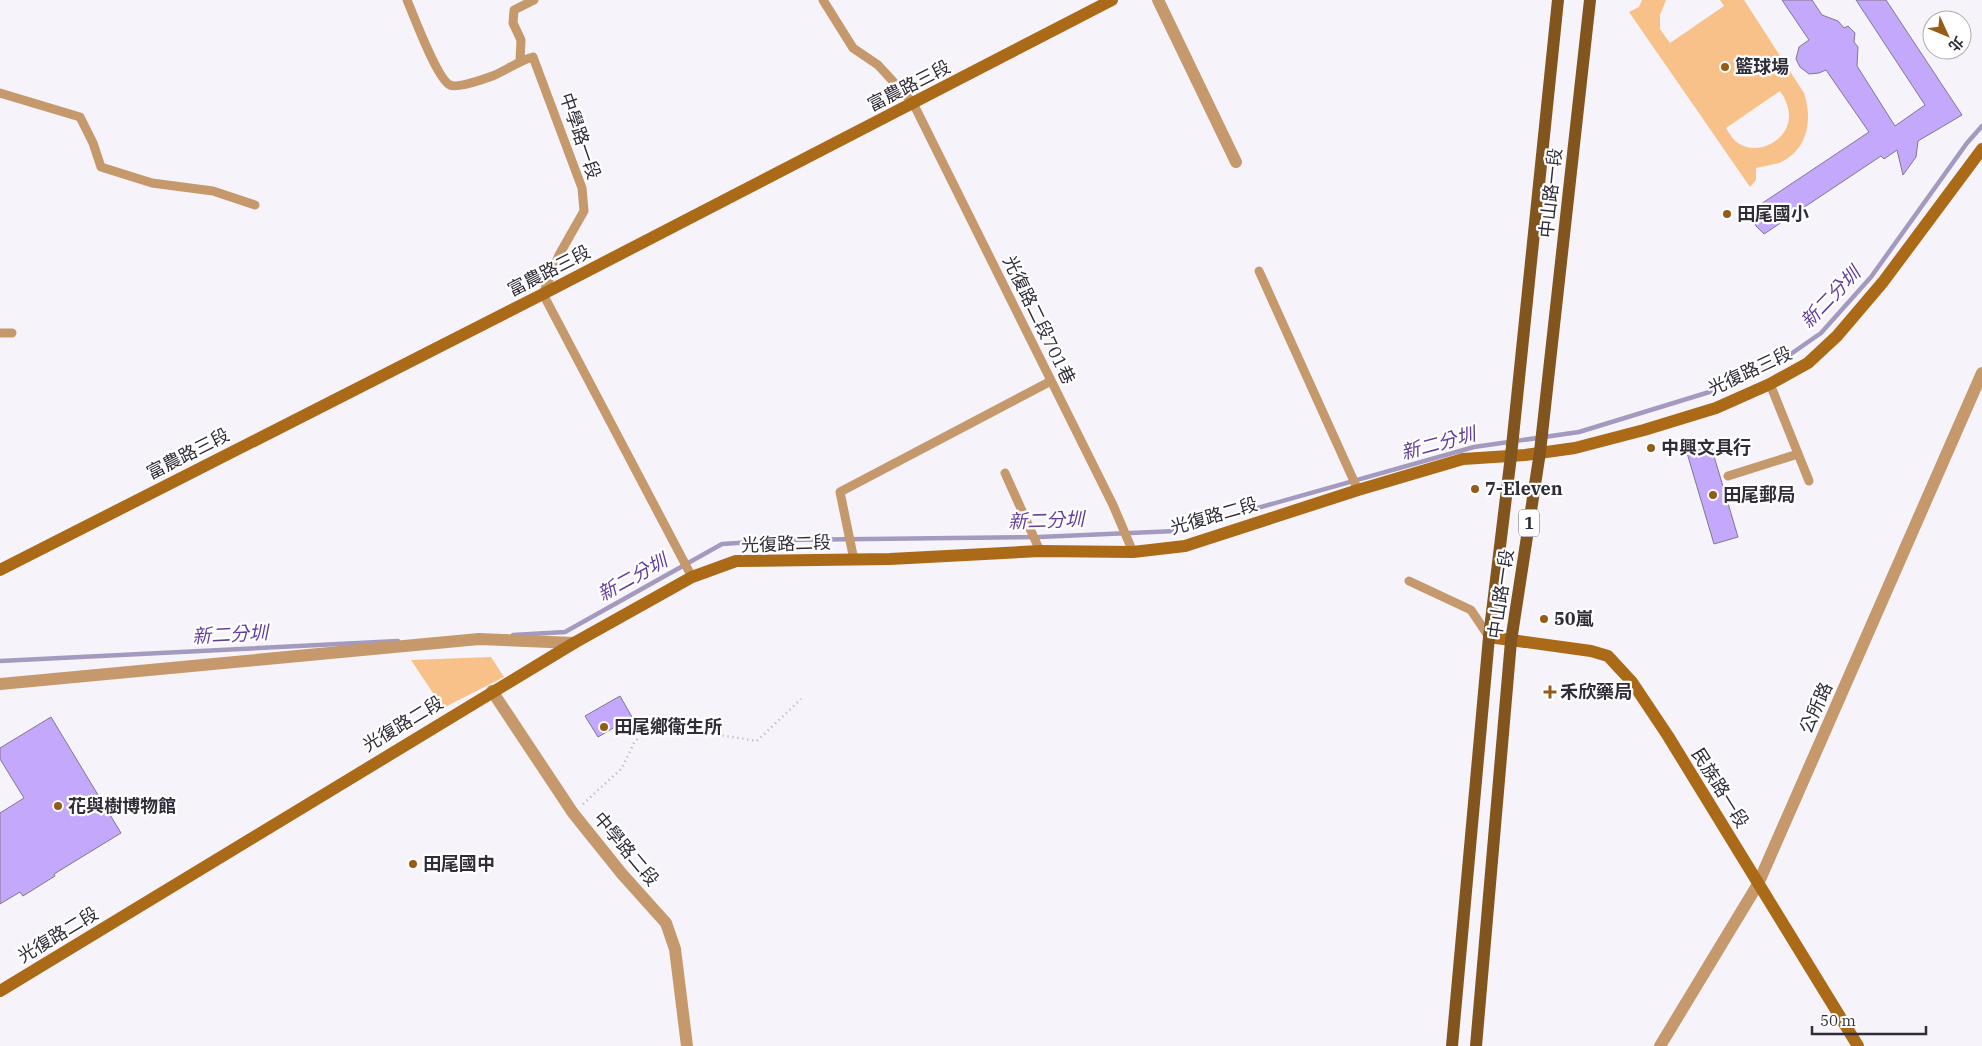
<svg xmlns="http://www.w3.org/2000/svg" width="1982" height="1046" viewBox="0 0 1982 1046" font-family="'IBM Plex Serif','Noto Sans TC',serif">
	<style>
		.green { fill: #f8c18a; fill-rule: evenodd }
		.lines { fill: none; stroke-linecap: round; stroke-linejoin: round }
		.stream { stroke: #a499bf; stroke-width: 4.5 }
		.building { fill: #c4a8fb; stroke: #7f7792 }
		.path { stroke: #b3b1b9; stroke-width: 2.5; stroke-dasharray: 1 4; stroke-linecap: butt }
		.lane { stroke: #c5996c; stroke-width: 9 }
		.street { stroke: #c5996c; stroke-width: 12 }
		.secondary { stroke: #ab6a17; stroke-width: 12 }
		.primary { stroke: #82541e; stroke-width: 12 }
		.poi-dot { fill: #945c16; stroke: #fff; stroke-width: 2 }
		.labels { text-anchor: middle; stroke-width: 4.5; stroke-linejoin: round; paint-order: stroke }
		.shield { fill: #fff; stroke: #6e6c74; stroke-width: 1 }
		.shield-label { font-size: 16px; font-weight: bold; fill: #302d38 }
		.poi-label { font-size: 18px; font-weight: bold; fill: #302d38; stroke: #fff; text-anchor: start }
		.street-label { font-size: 18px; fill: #302d38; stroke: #fff }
		.water-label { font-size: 19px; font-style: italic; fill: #643e9d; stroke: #fff }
	</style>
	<rect width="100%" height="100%" fill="#f6f4fa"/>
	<path class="green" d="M1642,0h24l-6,15v14l10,14 54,-37 -4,-6h24l60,93c9,26 4,58 -25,70 -7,2 -15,3 -23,5v12l-6,7 -121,-175 10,-5zM1780,91c5,7 9,16 9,25 0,24 -31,41 -51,27 -5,-3 -9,-10 -12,-15z
		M491,657l13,20 -61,31 -32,-48z"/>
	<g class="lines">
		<path class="stream" d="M513,635l52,-3 157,-88 60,-4 257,-3 137,-6 298,-84 105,-15 150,-46 49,-23 43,-30 50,-56 96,-134 15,-17
			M0,661l398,-20"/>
	</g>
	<path class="building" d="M1782,0h30l10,15 16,6 6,7 4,-2 7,7 -1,9 4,5 -1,19 38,60 30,-21 -69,-105h30l76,115 -44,26 -2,16 -13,18 -6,-25 -13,9 -3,-3 -117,78 -8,-8 -4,-16 117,-78 -43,-62 -7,3 -10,1 -9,-7 -4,-8 3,-12 10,-7z
		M1711,446l27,91 -24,7 -27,-91z
		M620,696l12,21 -34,20 -13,-21z
		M51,717l70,116 -67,41 1,2 -32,20 -3,-4 -20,12v-91l24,-15 -24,-39v-11z"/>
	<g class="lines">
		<path class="path" d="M583,804l39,-36 12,-25 9,-11 52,-1 62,10 44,-42"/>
		<path class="lane" d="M407,0c7,16 30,79 43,85 7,4 37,-7 45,-10 13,-6 24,-14 38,-18l49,131 2,23 -25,44 -16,39 149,283
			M823,0l30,48 25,17 35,38 200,402 20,47
			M520,61l1,-21 -8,-17 1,-13 20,-10
			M0,93l80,24 13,26 8,24 51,16 61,8 42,14
			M1259,271l99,219
			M0,333h12
			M1770,384l39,97
			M1005,473l35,78
			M1728,476l70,-22
			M854,560l-14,-68 211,-111
			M1409,581l62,29 18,27"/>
		<path class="street" d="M1158,0l78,162
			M0,684l479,-45 95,4
			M492,691l81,122 49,61 44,49 9,26 12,97
			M1660,1046l98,-162 224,-511"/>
		<path class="secondary" d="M0,570l543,-276 569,-294
			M1489,637l102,14 17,5 24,26 36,54 190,310
			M0,991l574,-348 118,-66 44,-16 154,-2 150,-8 93,1 52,-6 173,-56 105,-31 62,-4 50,-7 69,-18 72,-22 54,-24 38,-21 29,-27 46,-54 99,-133"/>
		<path class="primary" d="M1452,1046l37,-409 22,-181 47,-456
			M1476,1046l35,-405 29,-189 50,-452"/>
	</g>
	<g class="poi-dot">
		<circle cx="1725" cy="67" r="5"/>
		<circle cx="1727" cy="214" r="5"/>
		<circle cx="1651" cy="448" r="5"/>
		<circle cx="1475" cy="489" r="5"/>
		<circle cx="1713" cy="495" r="5"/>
		<circle cx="1544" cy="619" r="5"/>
		<path d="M1547.5 684.5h5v5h5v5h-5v5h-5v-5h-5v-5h5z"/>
		<circle cx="604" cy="727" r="5"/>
		<circle cx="58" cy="806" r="5"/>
		<circle cx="413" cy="864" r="5"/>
	</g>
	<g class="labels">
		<rect class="shield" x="1519" y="509.5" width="20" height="27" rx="4"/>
		<g class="shield-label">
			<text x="1529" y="529">1</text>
		</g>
		<g class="poi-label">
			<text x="1735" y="73">籃球場</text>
			<text x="1737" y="220">田尾國小</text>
			<text x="1661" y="454">中興文具行</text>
			<text x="1485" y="495">7-Eleven</text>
			<text x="1723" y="501">田尾郵局</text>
			<text x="1554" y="625">50嵐</text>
			<text x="1560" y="698">禾欣藥局</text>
			<text x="614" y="733">田尾鄉衛生所</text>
			<text x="68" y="812">花與樹博物館</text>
			<text x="423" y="870">田尾國中</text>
		</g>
		<g class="street-label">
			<text transform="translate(909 86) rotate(-27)" y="6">富農路三段</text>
			<text transform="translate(580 136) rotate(71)" y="6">中學路一段</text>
			<text transform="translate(1551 193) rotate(-84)" y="6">中山路一段</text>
			<text transform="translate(549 271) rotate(-27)" y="6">富農路三段</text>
			<text transform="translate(1039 320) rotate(64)" y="6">光復路二段701巷</text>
			<text transform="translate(1750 371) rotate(-25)" y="6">光復路三段</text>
			<text transform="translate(188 454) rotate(-27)" y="6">富農路三段</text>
			<text transform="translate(1214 516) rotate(-16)" y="6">光復路二段</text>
			<text transform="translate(786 544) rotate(-2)" y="6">光復路二段</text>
			<text transform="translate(1501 594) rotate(-82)" y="6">中山路一段</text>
			<text transform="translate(1816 708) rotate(-66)" y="6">公所路</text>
			<text transform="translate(403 724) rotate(-31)" y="6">光復路二段</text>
			<text transform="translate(1720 788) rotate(58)" y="6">民族路一段</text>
			<text transform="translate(626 849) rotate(50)" y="6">中學路二段</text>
			<text transform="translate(58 935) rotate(-31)" y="6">光復路二段</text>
		</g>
		<g class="water-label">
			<text transform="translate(1830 297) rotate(-46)" y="7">新二分圳</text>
			<text transform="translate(1438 443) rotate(-15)" y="7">新二分圳</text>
			<text transform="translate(1046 520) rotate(-2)" y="7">新二分圳</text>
			<text transform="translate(632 577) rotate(-29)" y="7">新二分圳</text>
			<text transform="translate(230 634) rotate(-3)" y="7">新二分圳</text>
		</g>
	</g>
	<g transform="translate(1947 35) rotate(134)"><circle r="24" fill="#ffffff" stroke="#acabaf"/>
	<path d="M0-4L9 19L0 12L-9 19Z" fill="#945c16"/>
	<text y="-8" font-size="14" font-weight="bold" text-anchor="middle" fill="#302d38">北</text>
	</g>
	<path d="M1812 1026v8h114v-8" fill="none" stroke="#302d38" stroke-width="2.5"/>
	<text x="1820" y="1026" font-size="15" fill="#302d38" stroke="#ffffff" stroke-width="4" paint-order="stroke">50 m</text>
</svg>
